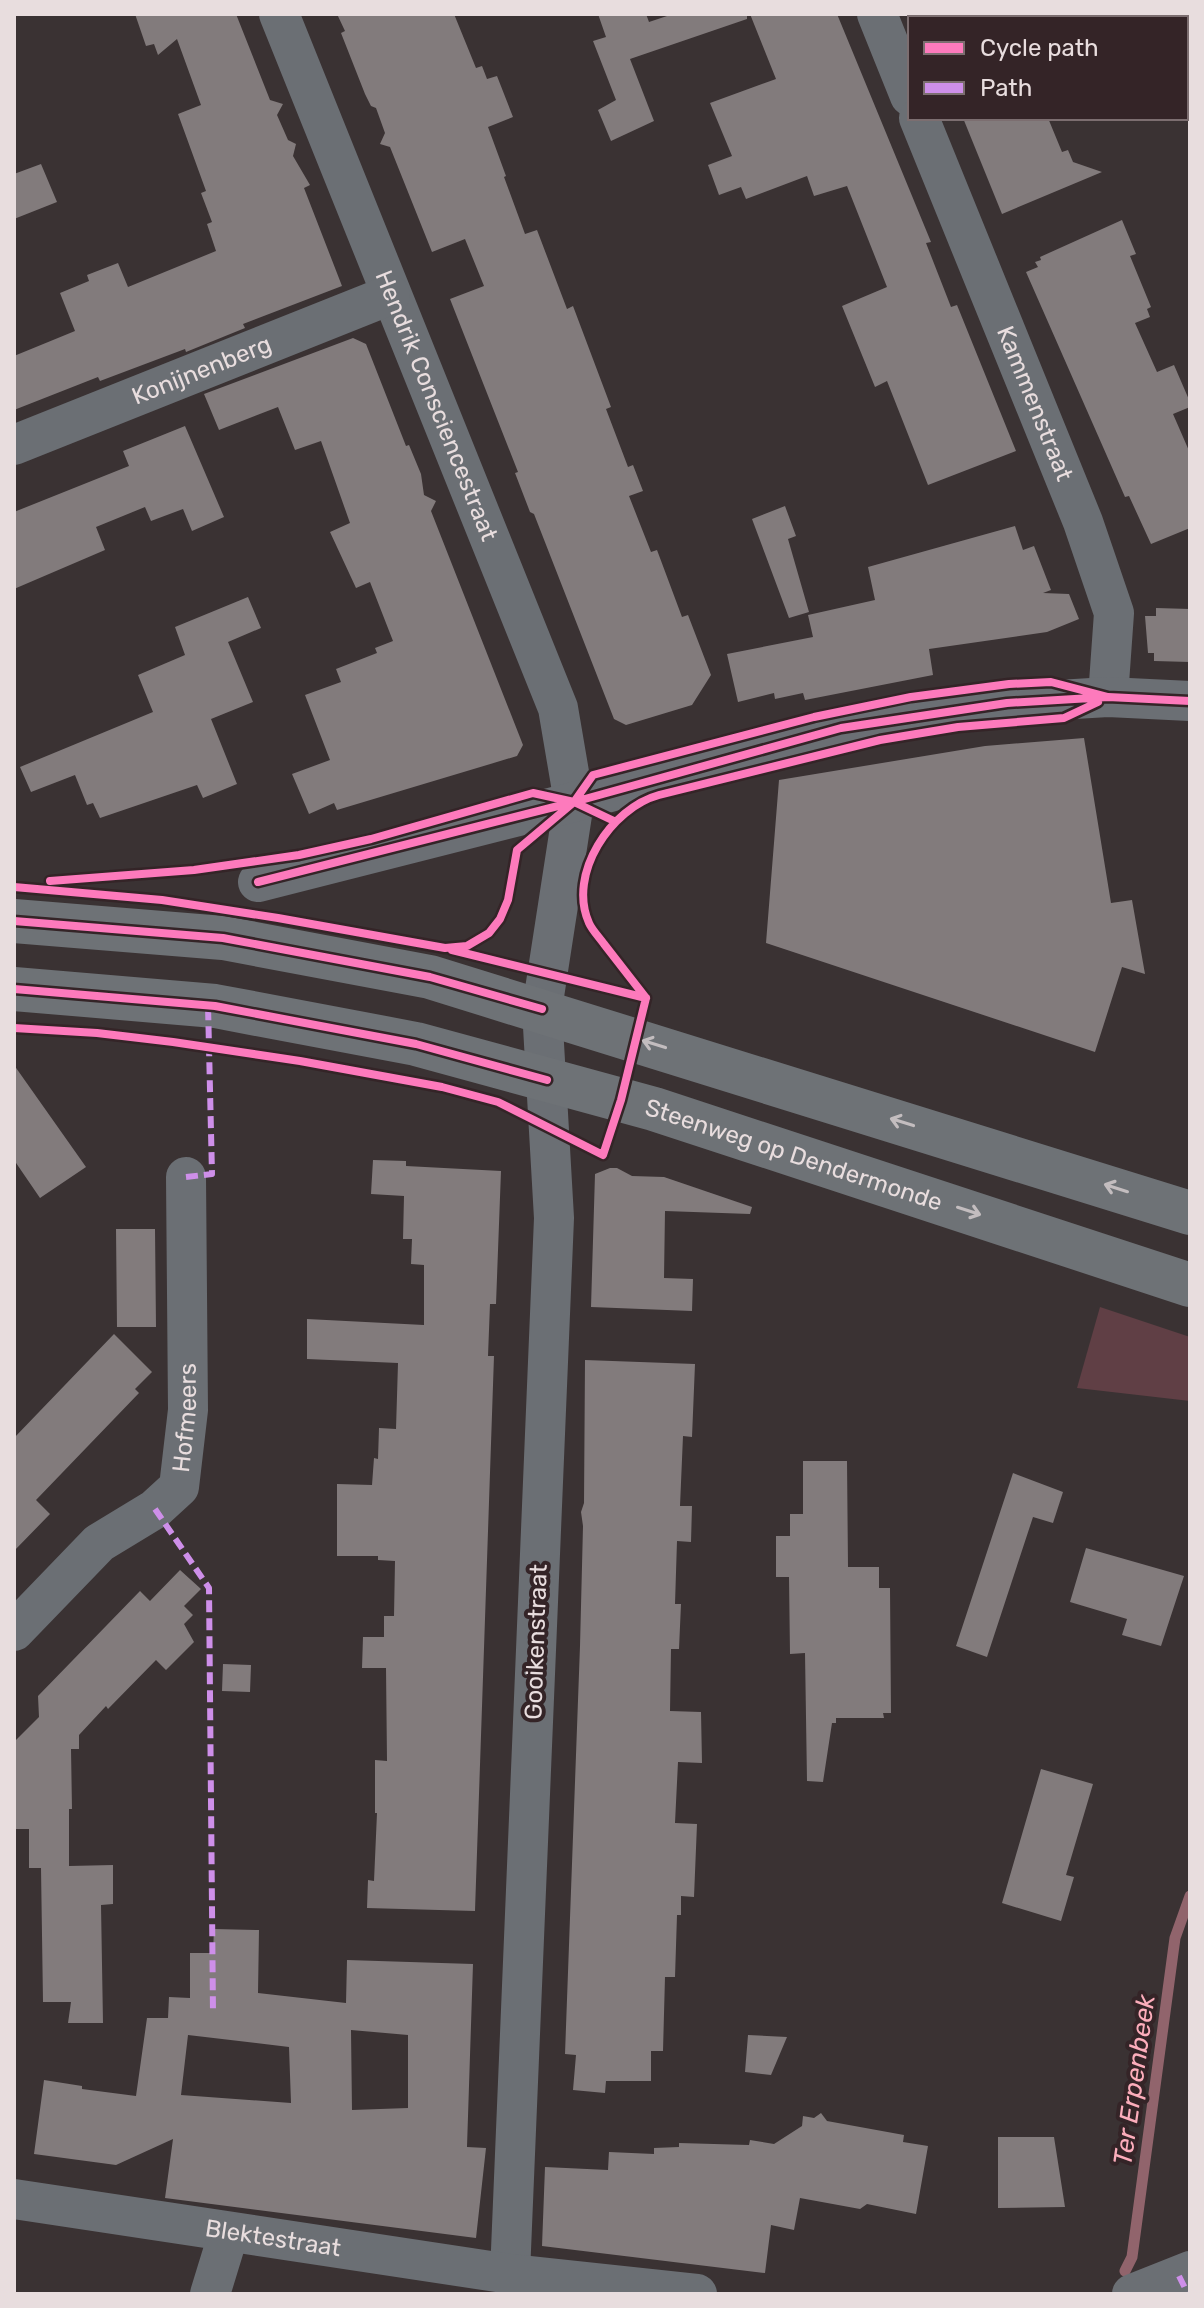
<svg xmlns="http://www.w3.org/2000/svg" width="1204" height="2308" viewBox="0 0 1204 2308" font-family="Rubik,sans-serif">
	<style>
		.green { fill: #603f45 }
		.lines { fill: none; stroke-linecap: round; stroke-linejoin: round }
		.stream { stroke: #91646c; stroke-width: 11 }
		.building { fill: #827b7c; fill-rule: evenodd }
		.street { stroke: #6b6f74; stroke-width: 40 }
		.secondary { stroke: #6e7276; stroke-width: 44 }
		.quiet { stroke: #ce8fe9; stroke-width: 6; stroke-dasharray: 12 6; stroke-linecap: butt }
		.cycleway-casing { stroke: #342427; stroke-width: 13 }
		.cycleway { stroke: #fd7abc; stroke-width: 8 }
		.oneway { stroke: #c3bdbf }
		.labels { text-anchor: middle; stroke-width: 8; stroke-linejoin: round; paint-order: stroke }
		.street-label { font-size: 24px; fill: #e8ddde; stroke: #342427 }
		.water-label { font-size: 26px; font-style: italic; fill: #fcadbb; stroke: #342427 }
	</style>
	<rect width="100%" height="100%" fill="#3a3233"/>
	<path class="green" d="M1100,1307l90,30v64l-113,-13z"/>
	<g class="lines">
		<path class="stream" d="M1125,2271l7,-14 43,-319 15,-42"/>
	</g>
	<path class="building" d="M135,14h101l34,86 13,4 -6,11 11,25 8,4 -3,12 17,29 -6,3 38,98 -99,38 2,4 -59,24 -1,-3 -85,32 -2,-4 -84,33v-54l61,-25 -15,-38 29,-12 -2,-6 31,-12 10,24 88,-36 -9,-27 5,-2 -11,-29 5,-2 -28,-77 23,-9 -24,-66 -19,16 -4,-11 -8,2z
		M337,14h117l22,54 6,-2 5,13 10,-3 16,41 -25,10 18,49 -2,1 21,57 12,-4 30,79 6,-3 38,101 -5,2 22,58 5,-2 10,26 -14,5 22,56 6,-2 25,67 6,-2 23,60 -19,30 -66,20 -12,-6 -80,-205 -4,-2 -15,-39 3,-1 -68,-173 34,-13 -19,-47 -33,13 -42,-105 -10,-3 5,-11 -9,-25 -5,-2 -6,-12 -24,-61 4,-2z
		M598,14h48l3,8 24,-8h74v5l-117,40 24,62 -43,20 -13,-31 18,-10 -23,-59 13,-4z
		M750,14h87l94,228 -5,1 25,64 6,-2 59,146 -88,34 -41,-104 -12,6 -33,-81 45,-19 -40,-101 -33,10 -7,-20 -61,23 -5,-12 -22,8 -11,-30 24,-9 -22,-53 66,-24z
		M963,118h85l14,34 6,-2 5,12 29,10 -100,42z
		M41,164l16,38 -43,17v-45z
		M1122,220l14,34 -6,2 21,51 -4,2 3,8 -15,6 22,49 17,-7 16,37v5l-17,7 17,39v75l-39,16 -22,-48 -4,1 -99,-225 12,-5 -3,-5 6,-2 -1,-3z
		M353,338l13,6 40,102 3,-1 12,29 3,21 12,6 -5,10 92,234 -6,11 -180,54 -3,-7 -25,11 -17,-40 38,-14 -25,-65 36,-13 -5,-13 41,-16 -2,-5 18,-7 -23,-59 -14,6 -26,-56 20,-9 -29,-82 -26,9 -17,-43 -59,23 -15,-36z
		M185,426l39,91 -32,14 -9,-22 -32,12 -6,-14 -49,20 9,23 -91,39v-77l115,-46 -6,-15z
		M785,506l11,30 -8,3 21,73 -20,6 -37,-99z
		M1015,526l8,24 11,-4 17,44 -8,3 26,1 10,25 -32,13 -118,17 4,26 -128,25 -2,-7 -28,6 -1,-6 -36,9 -11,-48 86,-17 -5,-22 67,-15 -7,-33z
		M248,597l13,31 -33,14 25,60 -42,17 26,65 -34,14 -6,-13 -97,33 -7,-15 -6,2 -12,-30 -44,17 -11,-25 133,-55 -15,-37 47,-20 -10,-28z
		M1156,608l34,1v53l-36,-1v-8h-6l-3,-37h11z
		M1084,738l27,165 21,-3 13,74 -23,-7 -27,85 -329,-109 13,-163 206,-34z
		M14,1065l72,102 -46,31 -26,-38z
		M373,1160l33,1v5l95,5 -5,133h-6l-2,52h6l-19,555 -108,-3 1,-28 6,1 3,-68h-2v-53l12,1 -1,-93h-24l1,-31h21v-21h10l1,-55 -17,-1v-4h-41v-72l35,1 2,-27 4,1 1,-31 17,1 2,-66 -91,-4v-40l117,6v-60l-13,-1 1,-25h-9l1,-43 -33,-2z
		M610,1168h7l15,8 32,1 88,30 -2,7 -85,-3 -1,67 29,1 -1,32 -101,-4 4,-133z
		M116,1229h39l1,98h-39z
		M114,1334l38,38 -17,17 4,4 -103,107 14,14 -36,37v-113z
		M585,1360l110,4 -3,73 -9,-1 -3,70h12l-1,36 -14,-1 -2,63h6l-2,45h-8l-1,62 31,1 1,51 -24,-1 -3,61 22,1 -3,73 -13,-1v19h-4l-2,62h-10l-2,74h-12v30h-45l-1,12 -32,-3 3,-35 -11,-1 15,-408 3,-120 -2,-14 3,-9z
		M803,1461h44l1,106h31v21h11l1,125h-8l1,5h-48v5h-4l-9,59 -16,-1 -2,-128 -15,1 -1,-77h-13v-41h14v-22h13z
		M1013,1473l50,19 -10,31 -20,-6 -46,140 -31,-11z
		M1086,1548l98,28 -23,70 -39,-11 5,-16 -57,-17z
		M180,1570l21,19 -17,17 9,9 -9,9 10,18 -28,28 -10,-10 -48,49 -2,-3 -27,29v14h-8l1,60h-3v57l44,-1v39l-12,1 2,118h-35l3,-21h-28l-2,-134h-12v-39h-15v-87l25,-25 -1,-21 102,-105 10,10z
		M223,1664l28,1 -1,27 -28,-1z
		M1041,1769l52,15 -27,91 8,2 -13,44 -59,-18z
		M214,1929l45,1 -1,63 88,10 1,-43 126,4 -6,183 19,1 -10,90 -311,-40 8,-59 -57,26 -82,-11 10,-74 38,6v3l54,7 11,-78h21l1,-21 21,1v-45h23zM351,2030l57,5v73l-56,2zM188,2035l101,12 2,56 -110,-8z
		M748,2035l39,2 -16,38 -26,-3z
		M821,2113l6,8 77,14 -1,7 25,4 -12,68 -49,-10 -7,5 -60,-11 -6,32 -23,-5 -6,48 -223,-27 3,-79 63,3 1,-18 45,2v-6l25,-1v-4l70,2 1,-5 24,4 28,-18 1,-10 11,2z
		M998,2137h56l11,70 -67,1z"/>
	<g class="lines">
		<g class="street">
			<path id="s1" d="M279,14l279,694 16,94 -32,207 12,209 -44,1056 8,20"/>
			<path d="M877,14l33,82"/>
			<path id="s2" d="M919,118l164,404 31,91 -6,84"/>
			<path id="s3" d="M14,445l376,-150"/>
			<path d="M258,882l316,-80 267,-74 166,-25 101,-6 82,4"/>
			<path id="s4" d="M14,1631l85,-88 56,-34 24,-22 9,-77 -2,-233"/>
			<path id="s5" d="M14,2199l496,75 187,20"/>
			<path d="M210,2294l19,-62"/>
			<path d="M1132,2294l58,-23"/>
		</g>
		<g class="secondary">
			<path d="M14,921l209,17 207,39 760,236"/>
			<path id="s6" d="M14,989l201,17 201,38 238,65 536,176"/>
		</g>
		<path class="quiet" d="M186,1177l26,-3 -4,-169
			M155,1509l54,79 4,426
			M1179,2276l9,18"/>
		<g class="cycleway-casing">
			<path id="cycleway" d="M50,881l144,-11 105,-15 72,-16 162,-46 41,9 40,19
				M258,882l316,-80 267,-74 166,-25 101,-6 82,4
				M14,887l148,13 116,18 167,30 22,-2 22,-13 11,-14 8,-19 9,-50 57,-48 19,-27 221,-58 97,-20 98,-13 42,-2 57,15
				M14,921l209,17 207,39 112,32
				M452,950l194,48
				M14,989l201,17 201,38 131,36
				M646,998c-14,-18 -28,-36 -42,-54 -5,-7 -12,-14 -15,-21 -22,-49 22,-115 70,-128l221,-55 78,-13 106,-9 34,-16
				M14,1028l83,5 76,9 127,19 142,26 56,15 105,53 18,-55 25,-102"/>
		</g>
		<use href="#cycleway" class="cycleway"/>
	</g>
	<defs><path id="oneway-shaft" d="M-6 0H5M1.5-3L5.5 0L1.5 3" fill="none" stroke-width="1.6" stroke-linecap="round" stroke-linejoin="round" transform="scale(2)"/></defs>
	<g class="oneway">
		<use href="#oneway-shaft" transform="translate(654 1044) rotate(-163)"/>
		<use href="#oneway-shaft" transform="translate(902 1122) rotate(-163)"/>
		<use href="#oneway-shaft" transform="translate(1116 1188) rotate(-162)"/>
		<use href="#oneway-shaft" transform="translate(969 1211) rotate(18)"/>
	</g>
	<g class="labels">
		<g class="street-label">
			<text dy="8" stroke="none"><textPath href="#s3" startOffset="202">Konijnenberg</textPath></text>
			<text dy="8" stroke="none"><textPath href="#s2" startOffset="308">Kammenstraat</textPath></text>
			<text dy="8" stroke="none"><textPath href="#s1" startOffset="422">Hendrik Consciencestraat</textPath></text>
			<text dy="8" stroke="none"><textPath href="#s6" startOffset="800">Steenweg op Dendermonde</textPath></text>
			<text dy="8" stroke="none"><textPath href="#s4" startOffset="290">Hofmeers</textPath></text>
			<text transform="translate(536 1642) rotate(-88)" y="8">Gooikenstraat</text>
			<text dy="8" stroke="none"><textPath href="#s5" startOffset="262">Blektestraat</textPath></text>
		</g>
		<g class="water-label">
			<text transform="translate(1134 2080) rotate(-82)" y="9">Ter Erpenbeek</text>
		</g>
	</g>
	<rect width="1204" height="2308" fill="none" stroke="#e8ddde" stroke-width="32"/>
	<rect x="908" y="16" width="280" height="104" fill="#342427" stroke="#7c6e70" stroke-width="2"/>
	<rect x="924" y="42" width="40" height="12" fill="#fd7abc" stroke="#7c6e70" stroke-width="2"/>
	<text x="980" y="56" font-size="24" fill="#e8ddde">Cycle path</text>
	<rect x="924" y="82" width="40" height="12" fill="#ce8fe9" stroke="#7c6e70" stroke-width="2"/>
	<text x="980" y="96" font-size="24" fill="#e8ddde">Path</text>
</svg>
